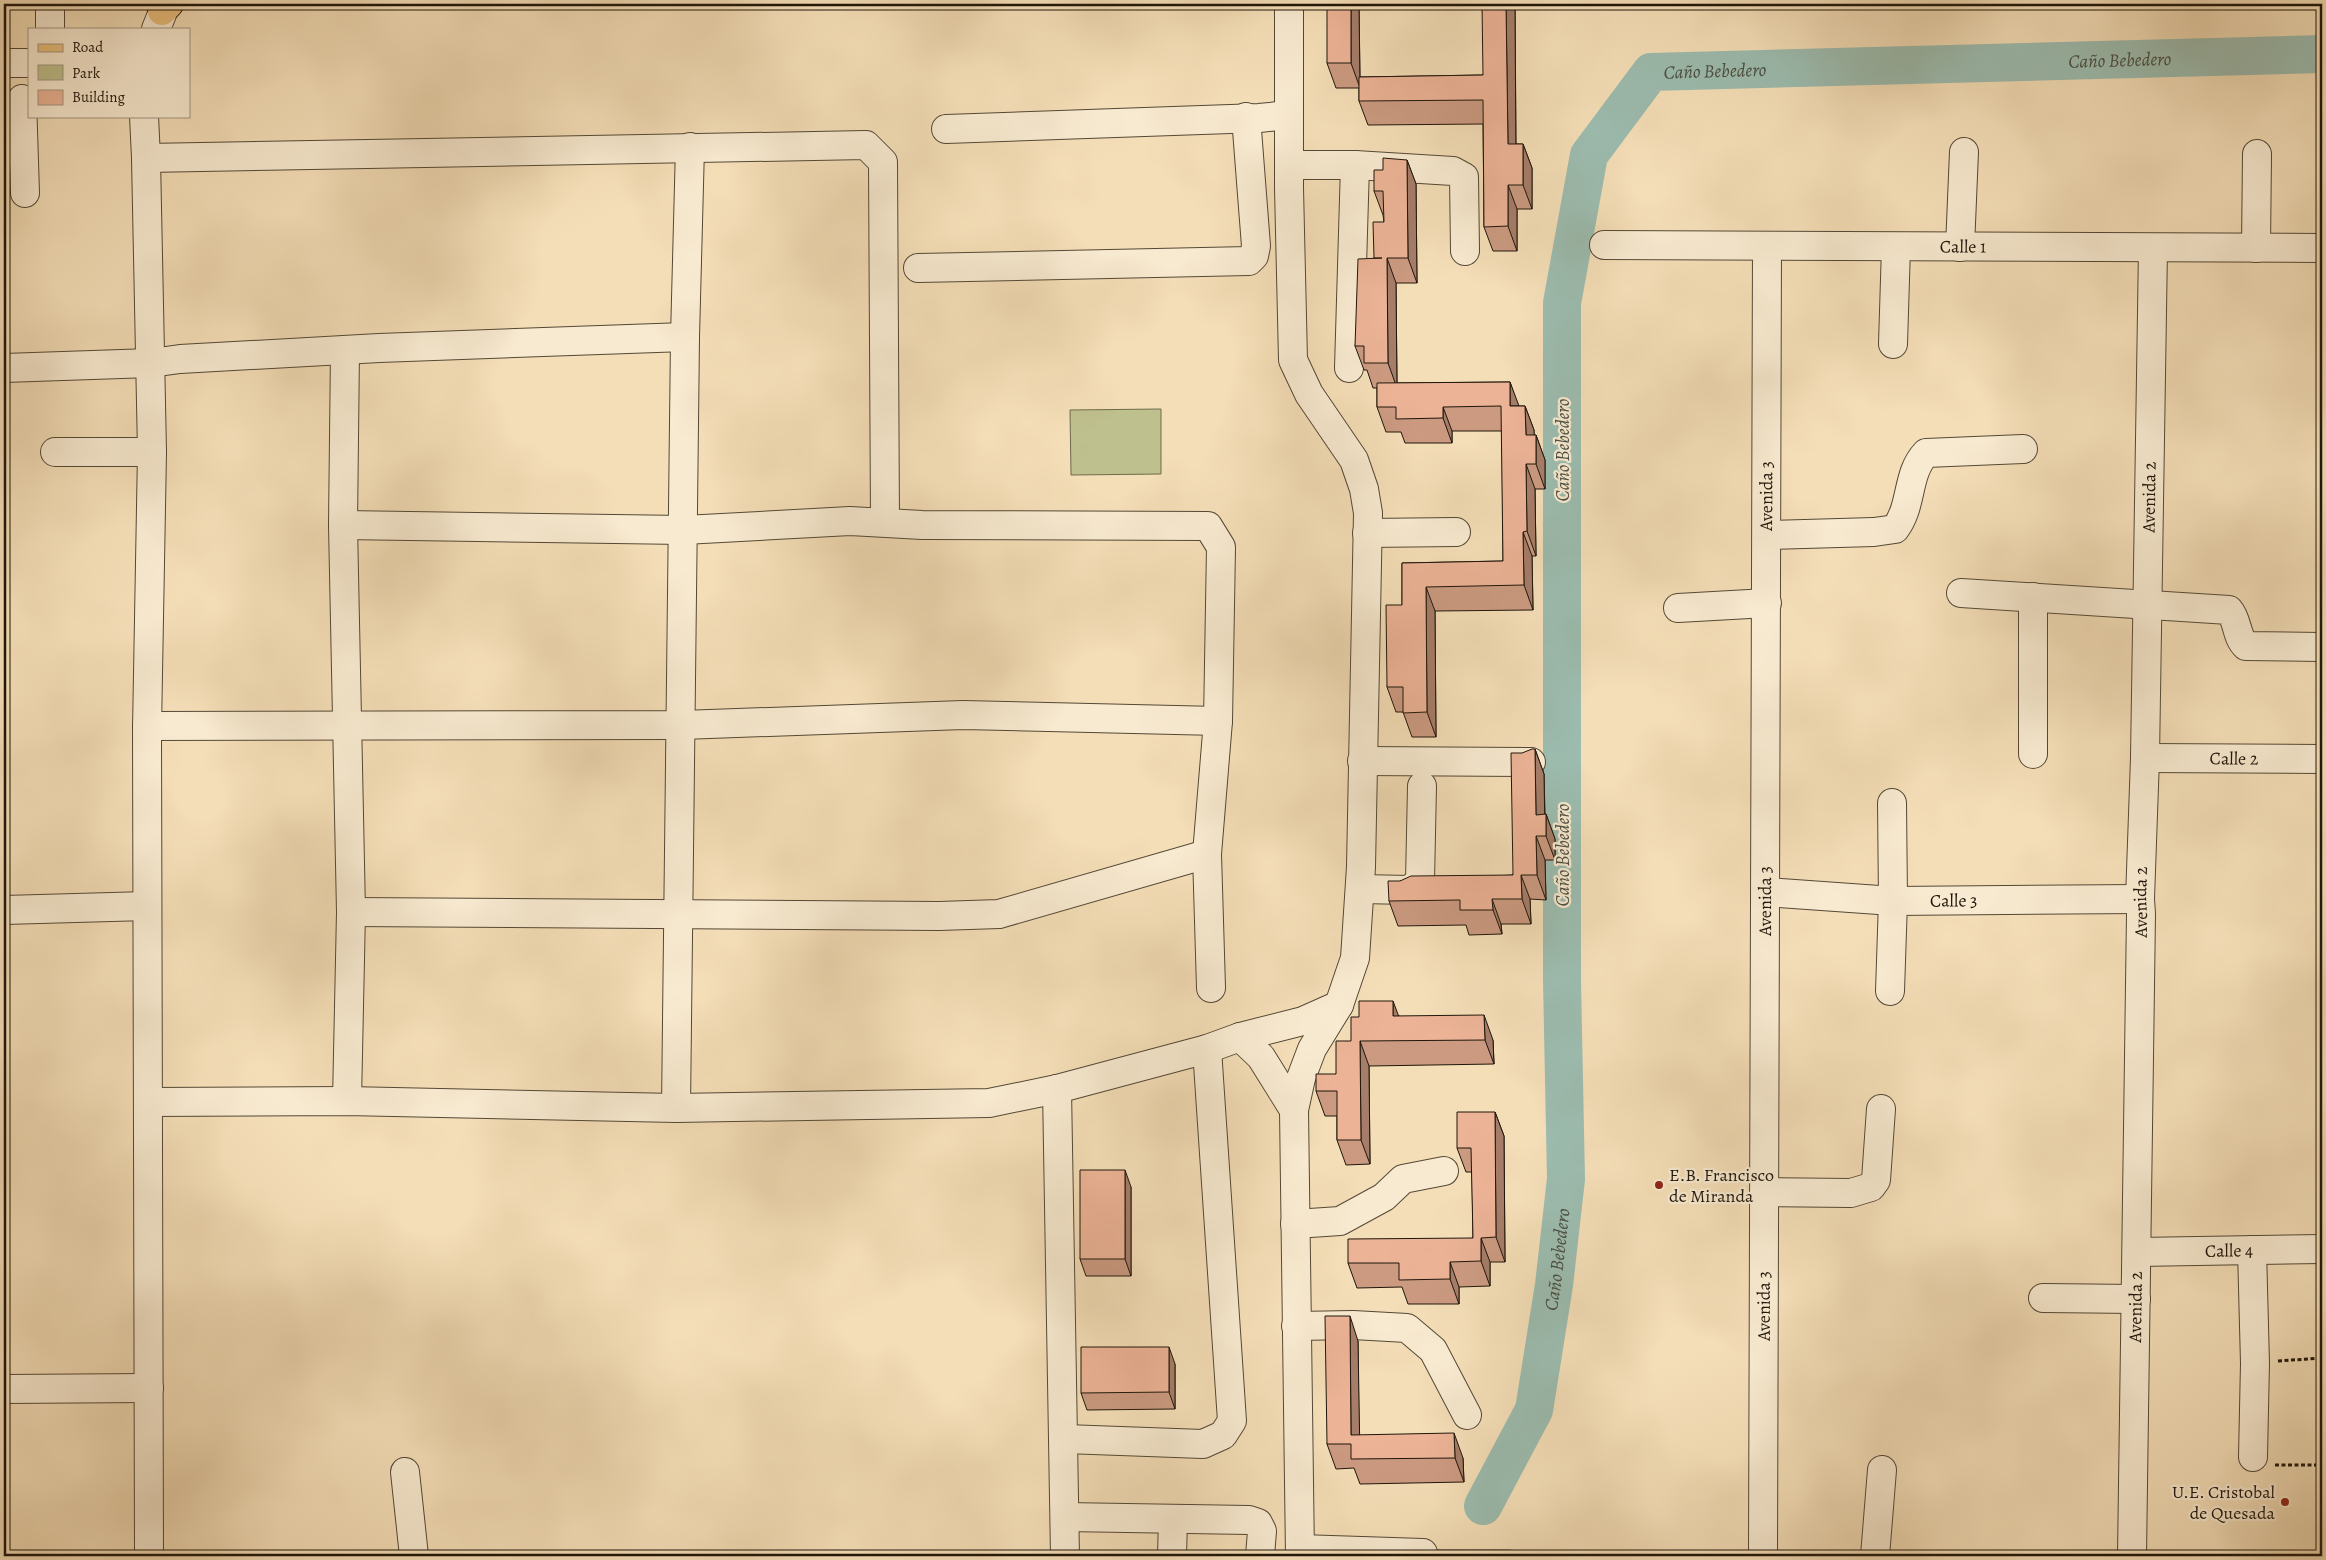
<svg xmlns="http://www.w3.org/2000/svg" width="2326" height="1560" viewBox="0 0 2326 1560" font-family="Alegreya,serif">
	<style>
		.green { fill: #bec08d; stroke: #6e6b4c }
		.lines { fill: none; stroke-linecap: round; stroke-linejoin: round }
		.river { stroke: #9cbcaf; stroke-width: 38 }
		.minor-casing { stroke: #544836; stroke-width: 30 }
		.major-casing { stroke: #1f160b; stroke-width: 30 }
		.path { stroke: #1f160b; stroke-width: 3; stroke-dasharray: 4 2.5; stroke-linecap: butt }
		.minor { stroke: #f8ead0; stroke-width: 28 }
		.major { stroke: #eabf7c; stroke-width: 28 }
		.wall { fill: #cb9a81; stroke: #1f160b }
		.shaded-wall { fill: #a57d69; stroke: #1f160b }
		.building { fill: #ecb396; stroke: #1f160b }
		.poi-dot { fill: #8f2418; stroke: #f8ead0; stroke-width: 2 }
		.labels { text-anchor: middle; stroke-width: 4.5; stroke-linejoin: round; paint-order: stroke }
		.street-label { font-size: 18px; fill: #1f160b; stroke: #f8ead0 }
		.poi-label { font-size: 18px; fill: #1f160b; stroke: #f8ead0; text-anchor: start }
		.water-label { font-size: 19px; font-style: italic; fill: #4b5044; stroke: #f8ead0 }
	</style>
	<rect width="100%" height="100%" fill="#f4deb7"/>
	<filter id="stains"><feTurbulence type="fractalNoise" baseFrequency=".004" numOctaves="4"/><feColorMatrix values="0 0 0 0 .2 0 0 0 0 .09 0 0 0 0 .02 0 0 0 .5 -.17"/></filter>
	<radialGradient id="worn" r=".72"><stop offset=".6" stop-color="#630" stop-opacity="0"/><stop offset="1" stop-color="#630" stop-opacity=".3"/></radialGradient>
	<path class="green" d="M1161,409v65l-90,1 -1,-65z
		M1436,1550h75v6h-75z"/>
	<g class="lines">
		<path class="river" id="s1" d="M1483,1506l51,-96 20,-125 12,-106 -4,-198v-678l27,-148 62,-83 671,-18"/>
		<g class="minor-casing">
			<g id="minor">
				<path d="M1289,4v184l4,172 16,34 45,66 10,29 4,24 -7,354 -6,91 -16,47 -27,44 -11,29 -7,32 6,446"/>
				<path d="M50,29v-25"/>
				<path d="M156,29l10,-25"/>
				<path d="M4,63h25"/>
				<path d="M22,99l3,94"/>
				<path d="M144,116l2,42 6,294 -5,277 2,827"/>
				<path d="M946,129l313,-11 30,-3"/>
				<path d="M146,158l720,-13 17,17 2,360"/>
				<path d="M1289,165h66l98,6 11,6 1,74"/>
				<path id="s2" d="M1604,245l718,3"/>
				<path d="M1960,247l4,-95"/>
				<path d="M2256,248l1,-94"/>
				<path d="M918,268l331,-7 5,-5 2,-10 -10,-129"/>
				<path d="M1893,344l3,-97"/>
				<path d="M345,350l-2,175 8,387 -4,189"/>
				<path d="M4,368l147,-5 29,-4 199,-11 306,-11"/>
				<path d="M1349,368l6,-203"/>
				<path d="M55,452h97"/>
				<path d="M343,525l341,5 166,-9 72,4 286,1 13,21 -3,174 -11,133 4,134"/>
				<path d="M1367,533l89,-1"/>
				<path d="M1767,535l107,-3 21,-3c18,-23 11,-55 31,-76l97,-4"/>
				<path d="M1961,593l268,17c9,10 7,27 17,36l76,1"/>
				<path d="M1678,608l89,-5"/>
				<path d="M147,726l535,-1 281,-10 255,6"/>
				<path d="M2033,754v-157"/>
				<path id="s3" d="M2145,758l177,1"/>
				<path d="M1362,761l169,1"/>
				<path d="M1360,889l49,1 11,-9 2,-95"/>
				<path id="s4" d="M1766,892l127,9 247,-2"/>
				<path d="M4,910l143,-4"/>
				<path d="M351,912l588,4 60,-2 208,-60"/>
				<path d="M1890,991l3,-90 -1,-98"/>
				<path d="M1240,1037l21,20 33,53"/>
				<path d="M1057,1089l8,467"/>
				<path d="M149,1102l198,-1 329,7 313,-5 68,-14 150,-40 33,-12 63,-16 36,-16"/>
				<path d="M676,1108l9,-771 5,-190"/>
				<path d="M1764,1192l87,1 20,-6 5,-7 5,-71"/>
				<path d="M1295,1224l45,-3 44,-24 19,-18 41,-8"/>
				<path d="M2252,1250l3,113 -2,94"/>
				<path id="s5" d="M2137,1252l185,-3"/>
				<path d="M2043,1298l93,1"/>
				<path d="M1296,1326l57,-1 54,3 26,22 34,65"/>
				<path d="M4,1389l145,-1"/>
				<path d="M1065,1439l138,5 20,-9 9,-14 -25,-372"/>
				<path d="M405,1472l9,84"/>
				<path d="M1065,1517l184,3 9,3 4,8 -2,25"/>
				<path d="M1300,1549l123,4"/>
				<path d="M1172,1556l1,-36"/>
				<path id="s6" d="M1763,1556l4,-1310"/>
				<path d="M1875,1556l7,-86"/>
				<path id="s7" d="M2132,1556l9,-642 -1,-15 5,-141 8,-510"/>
			</g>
		</g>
		<g class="major-casing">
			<path id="major" d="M162,11l7,-7"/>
		</g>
		<path class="path" d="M2278,1361l44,-3
			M2275,1465h47"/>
		<use href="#minor" class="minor"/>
		<use href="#major" class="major"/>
	</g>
	<path class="wall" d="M1359,4l1,73 123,-2 32,-71 1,140h7l9,24v41h-15v42h-24l-9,-24 -1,-103 -115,1 -9,-24v-13h-23l-9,-25z
		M1407,160l9,24 1,99h-21l1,100 113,-1 8,24h7l9,24v5h2l9,25v29h-10l1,67h-4l1,54 -98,1 1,126h-24l-9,-25h-7l-9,-25 15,-82v-42l101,-2 -1,-130h-50v12h-47l-4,-11h-15l-9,-25v-19h-4l-6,-18h-3l-9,-24 19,-88 10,-36 -1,-7 -9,-24 9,-21z
		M1535,749l9,25 1,40h1l9,25v21h-10l1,40 -16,-1 1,25h-30l1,10 -33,1 -3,-10 -68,1 -9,-25 11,-20 113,-6z
		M1399,1016l94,24 1,24 -125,2 1,98 -24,1 -9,-25v-24h-12l-9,-25 20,-17 15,-33z
		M1495,1112l9,24 1,126h-15v24l-31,1v17h-51l-6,-17 -45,1 -9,-25 125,-25 -1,-66h-6l-9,-24z
		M1131,1187v89h-45l-6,-17z
		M1358,1341l1,94 104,23 1,24 -104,2 -6,-16 -18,1 -9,-25z
		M1175,1364v45l-88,1 -6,-17z"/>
	<path class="shaded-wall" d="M1351,4h8l1,84 -9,-25z
		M1506,4h9l1,165 -8,-25z
		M1523,144l9,24v41l-9,-24z
		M1407,160l9,24 1,99 -9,-25z
		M1508,185l9,24v42l-9,-25z
		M1387,258l9,25 1,105 -9,-25z
		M1510,382l9,24h-9z
		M1525,406l9,24 1,30 -9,-25z
		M1443,407l9,24v12l-9,-25z
		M1536,435l9,25v29l-9,-25z
		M1526,464l9,25 1,67 -9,-25z
		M1523,532l9,24 1,54 -9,-25z
		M1426,587l9,24 1,126 -9,-25z
		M1535,749l9,25 1,62 -9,-21z
		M1546,814l9,25v21l-9,-24z
		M1536,836l9,24 1,40 -9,-25z
		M1521,875l9,24 1,25 -9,-25z
		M1492,899l9,25 1,10 -9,-24z
		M1393,1001l9,24v16l-9,-25z
		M1484,1015l9,25 1,24 -9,-24z
		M1360,1041l9,25 1,98 -9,-24z
		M1495,1112l9,24 1,126 -9,-25z
		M1125,1170l6,17v89l-6,-17z
		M1481,1238l9,24v24l-9,-25z
		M1450,1262l9,25v17l-9,-25z
		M1350,1316l8,25 2,118 -9,-24z
		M1169,1347l6,17v45l-6,-17z
		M1454,1433l9,25 1,24 -9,-24z"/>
	<path class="building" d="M1327,4h24v59h-24z
		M1482,4h24l2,140h15v41h-15v41l-24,1 -1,-127 -124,1v-24l124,-2z
		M1383,158l24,2 1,98h-21l1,105h-24v-17h-9l3,-87 24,-1h-8l-1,-36h11l-1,-31h-9v-21h9z
		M1510,382v24h15l1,29h10v29h-10l1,67 -4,1 1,53 -98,2 1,125 -24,1v-26h-16l-1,-82h16v-42l101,-2 -2,-155 -58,1v11l-47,1v-12h-19v-24z
		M1532,749h3l1,66 10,-1v22h-10l1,39h-16l1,24h-30l1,11h-33v-10l-71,1 -1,-20h12l11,-5 102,-1 -2,-122h11z
		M1359,1001h34v15l91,-1 1,25 -125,1 1,99h-24v-49h-21v-17h20v-33h15v-24h8z
		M1457,1112h38l1,125 -15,1v23l-31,1v17l-51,1v-17h-51v-24l125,-1 -2,-90h-14z
		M1080,1170h45v89h-45z
		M1325,1316h25l1,119 103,-2 1,25 -104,1v-15h-24z
		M1081,1347h88v45l-88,1z"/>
	<g class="poi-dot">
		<circle cx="1659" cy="1185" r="5"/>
		<circle cx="2285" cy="1502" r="5"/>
	</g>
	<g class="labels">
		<g class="street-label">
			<text dy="6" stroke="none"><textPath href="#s2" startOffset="359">Calle 1</textPath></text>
			<text dy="6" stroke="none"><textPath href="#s6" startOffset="1060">Avenida 3</textPath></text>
			<text dy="6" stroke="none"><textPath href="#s7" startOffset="1059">Avenida 2</textPath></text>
			<text dy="6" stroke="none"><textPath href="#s3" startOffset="89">Calle 2</textPath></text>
			<text dy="6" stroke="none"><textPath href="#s6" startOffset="655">Avenida 3</textPath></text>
			<text dy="6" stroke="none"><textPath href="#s4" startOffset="188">Calle 3</textPath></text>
			<text dy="6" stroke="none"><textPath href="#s7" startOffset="654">Avenida 2</textPath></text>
			<text dy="6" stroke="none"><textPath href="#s5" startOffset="92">Calle 4</textPath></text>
			<text dy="6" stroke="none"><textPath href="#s6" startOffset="250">Avenida 3</textPath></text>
			<text dy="6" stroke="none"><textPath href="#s7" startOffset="249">Avenida 2</textPath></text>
		</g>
		<g class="poi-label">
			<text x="1669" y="1181">E.B. Francisco<tspan x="1669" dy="21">de Miranda</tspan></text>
			<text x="2275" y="1498" text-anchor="end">U.E. Cristobal<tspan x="2275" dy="21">de Quesada</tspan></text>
		</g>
		<g class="water-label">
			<text dy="7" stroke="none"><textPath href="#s1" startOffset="1941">Caño Bebedero</textPath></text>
			<text dy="7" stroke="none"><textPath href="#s1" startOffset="1536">Caño Bebedero</textPath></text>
			<text transform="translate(1562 450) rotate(-90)" y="7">Caño Bebedero</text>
			<text transform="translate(1562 855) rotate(-90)" y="7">Caño Bebedero</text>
			<text dy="7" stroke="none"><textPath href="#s1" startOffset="261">Caño Bebedero</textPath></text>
		</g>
	</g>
	<rect width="2326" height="1560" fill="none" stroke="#f4deb7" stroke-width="20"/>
	<rect x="5" y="5" width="2316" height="1550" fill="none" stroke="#1f160b" stroke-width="2.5"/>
	<rect x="10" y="10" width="2306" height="1540" fill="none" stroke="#1f160b"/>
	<rect x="28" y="28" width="162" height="90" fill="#f8ead0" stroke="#a19581"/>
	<rect x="38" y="44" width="25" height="8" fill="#eabf7c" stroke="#a19581"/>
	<text x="72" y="52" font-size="15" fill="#1f160b">Road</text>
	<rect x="38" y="65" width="25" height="15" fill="#bec08d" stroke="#a19581"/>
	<text x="72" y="78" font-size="15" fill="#1f160b">Park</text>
	<rect x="38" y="90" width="25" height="15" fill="#ecb396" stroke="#a19581"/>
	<text x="72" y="102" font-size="15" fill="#1f160b">Building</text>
	<rect width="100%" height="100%" filter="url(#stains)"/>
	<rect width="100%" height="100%" fill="url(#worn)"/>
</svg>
